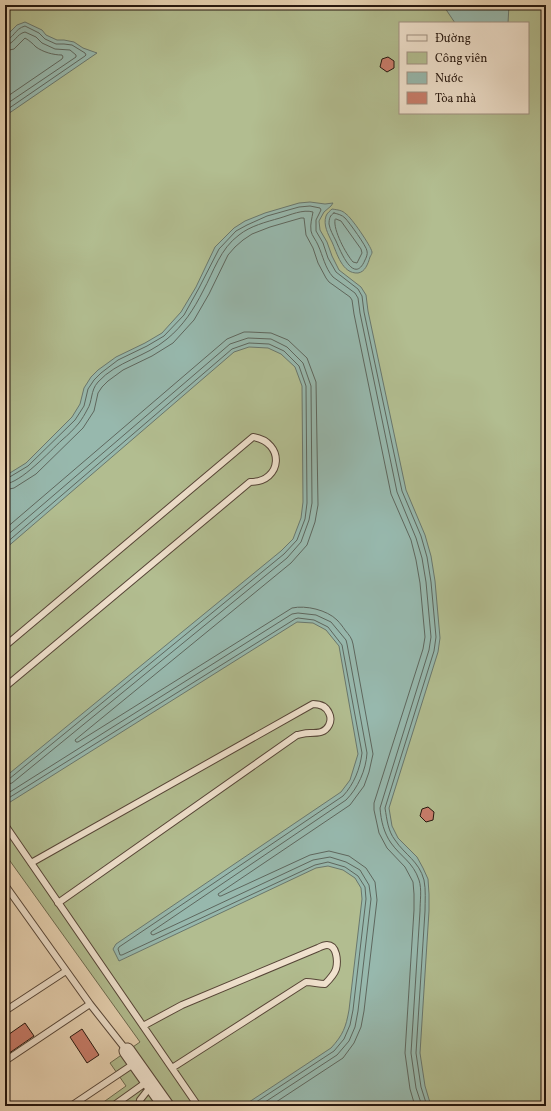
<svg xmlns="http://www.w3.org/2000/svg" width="551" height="1111" viewBox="0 0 551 1111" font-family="Vollkorn,serif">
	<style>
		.green { fill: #b2bd90; stroke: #6c6a4f; fill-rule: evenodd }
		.water { fill: #97b8ad; stroke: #69776d }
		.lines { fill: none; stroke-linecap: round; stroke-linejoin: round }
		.shore { stroke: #5e675e; stroke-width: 1 }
		.building { fill: #c97d6b; stroke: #25160e }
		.service-casing { stroke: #564537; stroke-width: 8 }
		.tertiary-casing { stroke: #564537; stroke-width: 17 }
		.service { stroke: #f0e2ce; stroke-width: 6 }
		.tertiary { stroke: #f0e2ce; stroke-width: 15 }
	</style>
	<rect width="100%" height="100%" fill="#e8d3b3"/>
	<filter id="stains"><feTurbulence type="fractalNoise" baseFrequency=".005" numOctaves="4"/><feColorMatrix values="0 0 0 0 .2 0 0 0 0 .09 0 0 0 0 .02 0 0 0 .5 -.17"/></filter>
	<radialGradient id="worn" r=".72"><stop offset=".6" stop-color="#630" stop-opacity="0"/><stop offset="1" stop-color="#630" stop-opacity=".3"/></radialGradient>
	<path class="green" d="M5,5h541v1101h-448l28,-20 -16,-23 30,-21 -135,-188zM400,23h128v90h-128z"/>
	<path class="water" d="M443,5h66l-1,18h-53z
		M25,22l17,8 4,5 11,5h7l10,2 9,6 14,5 -92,63v-79l12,-12z
		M310,202l15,2 8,-1 -2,3 -7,6 -5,9 1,9 7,12 5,14 7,14 22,17 5,8 2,16 38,179 19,45 6,21 4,25 5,57 -2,14 -49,156 3,18 6,12 19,19 6,11 5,11 1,15v17l-9,142 5,33 6,20h-83l-3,-2 -6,2h-96l88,-58c12,-13 15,-21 18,-38l13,-111 -1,-11 -6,-10 -12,-8 -15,-4 -12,2 -197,93 -6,-12 3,-5 225,-152 9,-12 8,-26 -19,-108 -13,-16 -13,-7 -16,-1 -290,182 -2,-4v-23l276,-226 12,-12 8,-21 2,-16 -1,-116 -7,-19 -14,-13 -13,-6 -19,-1 -15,5 -229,197v-73l21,-13 46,-46 8,-13 4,-16 7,-11 7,-7 18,-13 29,-14 17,-10 19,-21 15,-25 19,-40 19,-19 11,-7 20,-8 34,-10z
		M332,209c6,1 10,1 14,5 5,3 25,32 26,38 0,2 -1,3 -2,5 -2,7 -5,15 -12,16 -16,1 -21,-20 -26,-31 -4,-8 -9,-17 -6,-26 1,-3 4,-5 6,-7z"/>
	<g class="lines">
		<path class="shore" d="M5,40c9,-1 9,-11 20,-14l14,7 6,6 11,5h8l8,1 13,8 1,2 -1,1 -80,55
			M5,45c10,-1 11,-11 20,-13l11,5 6,6 13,6 15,1 6,5v2l-71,48
			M5,51l9,-2 11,-11c5,3 7,5 11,9 7,5 17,8 26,8l1,2 -1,2 -57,39
			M334,213c4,1 8,2 11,5 4,4 22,29 22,33 1,3 -1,7 -2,9 -11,26 -25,-10 -29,-19 -3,-6 -6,-11 -7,-17 0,-5 1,-9 5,-11z
			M336,219l5,2 20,28 1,4 -5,10 -4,-1c-7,-8 -20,-32 -18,-42z
			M5,479l3,-1 20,-12 47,-46 9,-14 4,-17 6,-9 7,-7 17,-13 29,-14 17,-10 20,-21 15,-27 20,-39 17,-18 11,-6 20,-9 32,-9 11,-1 10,2 1,2 -5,10v11l7,12 5,15 8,14 22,17 4,7 2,16 38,179 19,45 6,21 4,25 5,55 -2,14 -49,157c2,12 3,23 10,32 10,15 24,21 29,40 2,10 1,21 1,31l-9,142 5,34 6,19
			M5,484c16,-1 45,-33 57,-44 6,-5 12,-11 17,-17 3,-4 6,-9 8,-13 6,-9 3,-19 11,-28 19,-21 48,-25 69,-43 16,-13 27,-30 36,-48 11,-20 17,-42 36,-56 11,-9 27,-13 41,-17 10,-3 23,-9 33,-6 -1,6 -3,12 -2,19 1,5 5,9 7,14 5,11 7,23 15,32l22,16 3,5 2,15 37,179 19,46 6,20 4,24 5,55 -2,13 -49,158c1,13 4,25 11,35 10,14 22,19 28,37 3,9 1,21 1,31l-9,142 5,35 6,18
			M5,490l9,-2 22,-14 47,-46 11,-17 4,-18 4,-6 6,-6 15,-11 29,-14 21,-13 21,-23 15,-26 19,-39 7,-8 8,-7 9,-6 18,-7 31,-9h3l2,17 7,13 5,15 8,15 3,4 21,15 2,3 2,14 37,180 20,46 5,20 4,23 5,54 -2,12 -49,154v7l5,23 8,15 18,19 8,15 1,12v16l-9,143 5,36 5,17
			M5,529l222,-190 17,-7h5l22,1 17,7 19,18 9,24 2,123 -3,17 -8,23 -16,18 -216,177 1,2h2l214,-134c14,-3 35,2 45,12 3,3 6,7 8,10 4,5 7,8 8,14l20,110 -4,18 -5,14 -14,19 -132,89 1,2h2l89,-41 19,-4 20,5 17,12 9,14 2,18 -13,111 -3,16 -7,16 -11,15 -73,48
			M5,537l225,-193 18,-6 23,1 16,8 16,16 8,23 1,117 -3,17 -8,22 -14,16 -275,225 -7,2
			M5,544l227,-195 17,-6 20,1 15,7 15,15 7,20 1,117 -2,16 -8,21 -13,14 -275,225 -4,1
			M5,795l287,-181 6,-1 18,2 15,7 15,18 1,4 20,109c-1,17 -9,35 -21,47l-195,132v2l2,1 160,-75 17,-3 16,5 14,8 9,15 2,14 -13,112 -3,16 -6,14 -12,14 -78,51
			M5,800l2,-1 288,-180 3,-1 16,2 14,7 14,18 20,108c-2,16 -8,31 -19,43l-224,151 -1,2 2,6h2l193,-90 13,-3 17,5 13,9 7,11 1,12 -13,111 -3,15 -6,14 -10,12 -84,55"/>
	</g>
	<path class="building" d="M388,57l6,4v7l-7,4 -7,-5 2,-8z
		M428,807l6,5 -1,8 -7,2 -6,-6 2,-7z
		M25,1023l9,13 -29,20v-19z
		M82,1029l17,26 -12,8 -17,-26z"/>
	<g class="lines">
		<g class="service-casing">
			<path id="service" d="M5,646l248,-209c32,5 30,45 -3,45l-245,205
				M5,825l193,281
				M31,863l282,-159c7,0 13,2 16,9 2,4 2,8 0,12 -4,8 -11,8 -19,8 -5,0 -8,1 -13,2l-239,168
				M5,885l85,119 37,47
				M5,1011l61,-40
				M143,1026l39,-21 136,-57c2,-1 6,-3 9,-3 10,0 11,16 9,24 -2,6 -7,11 -11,15 -7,0 -12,-2 -19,-2l-134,86
				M5,1061l85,-57
				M71,1106l64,-43
				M113,1106l35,-25
				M139,1106l1,-6 11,-14"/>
		</g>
		<g class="tertiary-casing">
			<path id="tertiary" d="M127,1051l39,55"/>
		</g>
		<use href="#service" class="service"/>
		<use href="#tertiary" class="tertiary"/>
	</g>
	<rect width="551" height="1111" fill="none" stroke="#e8d3b3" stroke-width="20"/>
	<rect x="6" y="6" width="539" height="1099" fill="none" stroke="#25160e" stroke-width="2"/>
	<rect x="10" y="10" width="531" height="1091" fill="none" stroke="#25160e"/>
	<rect x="399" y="22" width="130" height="92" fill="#f0e2ce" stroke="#9f9081"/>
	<rect x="407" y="35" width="20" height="6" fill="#f0e2ce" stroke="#9f9081"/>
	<text x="435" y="42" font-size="12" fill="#25160e">Đường</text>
	<rect x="407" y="52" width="20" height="12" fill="#b2bd90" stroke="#9f9081"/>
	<text x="435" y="62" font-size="12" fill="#25160e">Công viên</text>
	<rect x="407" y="72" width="20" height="12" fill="#97b8ad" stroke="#9f9081"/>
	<text x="435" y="82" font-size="12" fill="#25160e">Nước</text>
	<rect x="407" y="92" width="20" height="12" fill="#c97d6b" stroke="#9f9081"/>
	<text x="435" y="102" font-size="12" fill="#25160e">Tòa nhà</text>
	<rect width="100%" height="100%" filter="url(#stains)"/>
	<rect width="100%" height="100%" fill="url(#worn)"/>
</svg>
